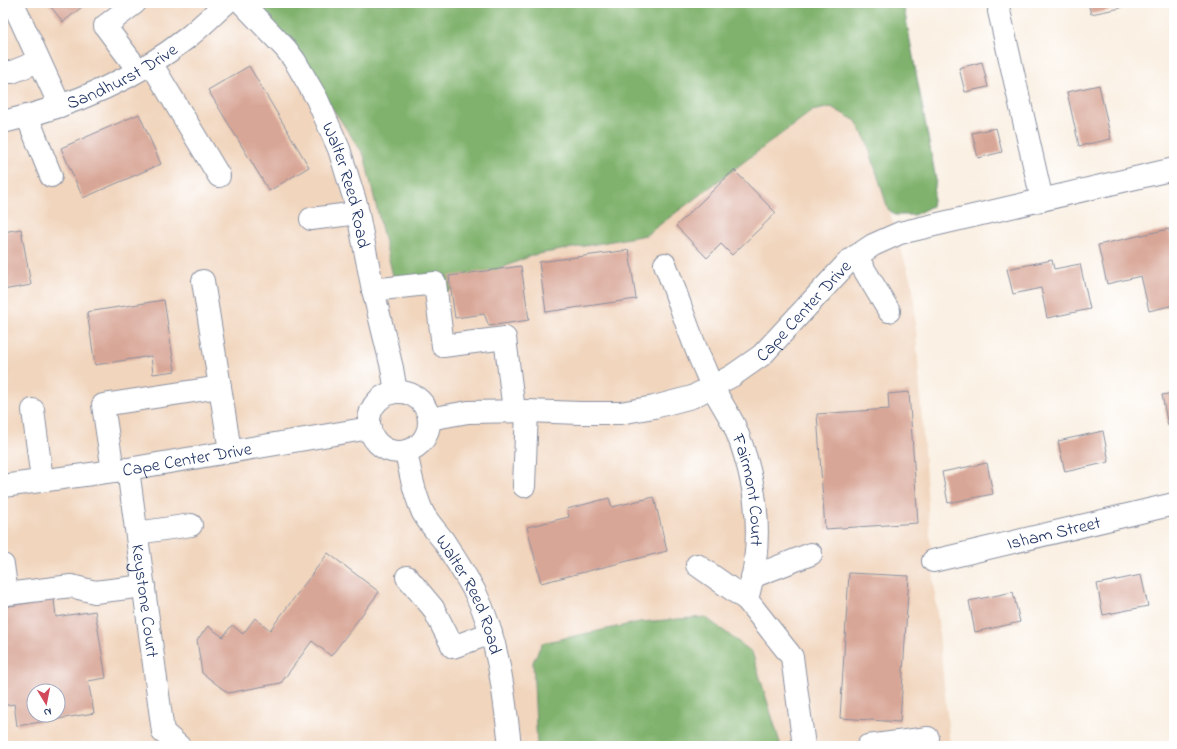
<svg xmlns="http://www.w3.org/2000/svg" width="1177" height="749" viewBox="0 0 1177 749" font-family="'Indie Flower',sans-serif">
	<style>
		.built { fill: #f1d5bd; fill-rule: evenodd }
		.forest { fill: #80b26d; stroke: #4e7066 }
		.building { fill: #d8a696; fill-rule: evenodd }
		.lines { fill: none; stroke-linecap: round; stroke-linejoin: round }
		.minor-casing { stroke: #8a90a0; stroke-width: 24 }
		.minor { stroke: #fff; stroke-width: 22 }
		.labels { text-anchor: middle; stroke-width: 3; stroke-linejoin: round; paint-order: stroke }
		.street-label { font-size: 18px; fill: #1b2f5e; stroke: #fff }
	</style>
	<rect width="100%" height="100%" fill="#fff"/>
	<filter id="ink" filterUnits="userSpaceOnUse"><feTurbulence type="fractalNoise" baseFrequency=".025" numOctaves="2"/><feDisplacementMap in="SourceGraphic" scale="8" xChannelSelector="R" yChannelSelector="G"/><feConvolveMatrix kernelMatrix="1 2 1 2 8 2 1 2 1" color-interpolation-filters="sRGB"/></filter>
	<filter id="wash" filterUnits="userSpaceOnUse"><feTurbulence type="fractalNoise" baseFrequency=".012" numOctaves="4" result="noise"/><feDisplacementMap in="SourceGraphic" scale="16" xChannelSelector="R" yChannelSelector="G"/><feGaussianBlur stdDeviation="0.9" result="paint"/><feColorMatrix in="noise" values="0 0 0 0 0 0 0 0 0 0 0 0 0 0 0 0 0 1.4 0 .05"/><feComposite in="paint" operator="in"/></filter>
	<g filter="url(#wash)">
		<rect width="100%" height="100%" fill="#faf0e3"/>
		<path class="built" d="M3,3h235l43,29 83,123 31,125 425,-175 39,8 54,175 18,262 19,196h-169l-29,-93 -47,-36 -65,5 -98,21 -9,19 4,84h-534zM34,691h24v24h-24z"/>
		<path class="forest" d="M255,3h648l33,177 -4,26 -18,9h-19l-7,-6 -21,-67 -11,-21 -25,-14 -19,4 -166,124 -113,20 -89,37 -50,-12 -30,-125 -83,-123z
			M705,617l47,35 29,94h-244l-4,-84 9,-19 98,-21z"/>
		<g id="blocks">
			<path class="building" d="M48,3h39l-24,19z
				M1088,3h32l1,5 -30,6z
				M982,62l6,25 -23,5 -6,-24z
				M249,66l60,101 -40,24 -61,-101z
				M1099,85l12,54 -32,7 -12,-54z
				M139,114l22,50 -78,34 -22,-50z
				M996,128l6,24 -24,6 -6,-25z
				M734,170l42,43 -44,42 -11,-11 -14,14 -31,-32z
				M21,229l10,56 -28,5v-58z
				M1169,229l5,21v55l-25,6 -8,-35 -34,8 -9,-39z
				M629,250l7,49 -90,13 -7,-50z
				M1052,260l2,9 26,-5 10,45 -43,9 -6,-30 -28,6 -6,-25z
				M521,266l8,54 -40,6 -5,-12 -29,4 -6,-42z
				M164,300l11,71 -22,3 -2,-18 -56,9 -8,-53z
				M3,359h1l2,12 -3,1z
				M909,392l9,131 -93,6 -8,-115 72,-5 -1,-15z
				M1174,393v32l-6,1 -6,-31z
				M1103,431l6,31 -44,10 -7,-31z
				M987,463l6,31 -45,9 -6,-31z
				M654,497l13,54 -126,32 -14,-56 42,-10 -2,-8 42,-11 3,9z
				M328,553l51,39 -48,64 -19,-15 -31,42 -53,10 -26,-20 -5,-33 11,-14 15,11 9,-12 11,9 12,-16 15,12z
				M849,573l60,3 -9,146 -60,-4z
				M1141,575l7,31 -45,9 -6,-31z
				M1013,592l7,30 -45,10 -6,-31z
				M54,599l2,18 39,-6 11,67 -18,3 6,32 -77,13 -3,-22 -11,2v-99zM34,691h24v24h-24z"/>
		</g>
	</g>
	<g filter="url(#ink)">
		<use href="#blocks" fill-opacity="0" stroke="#8a90a0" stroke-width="1"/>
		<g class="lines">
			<g class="minor-casing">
				<g id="minor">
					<path d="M13,3l47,103"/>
					<path d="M135,3l-30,23 33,44"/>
					<path id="s1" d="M242,3l44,46 9,12 22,38 22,50 17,55 17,86 19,78 4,24"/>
					<path d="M999,11l43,189"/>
					<path d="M151,63l68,113"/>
					<path d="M3,72h9l27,-11"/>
					<path d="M27,116l24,60"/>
					<path id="s2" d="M3,122c66,-15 131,-42 184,-84 14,-11 26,-23 39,-35"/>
					<path d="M311,219l47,-6"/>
					<path d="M856,256l33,55"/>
					<path id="s3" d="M665,264c13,33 23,67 37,99 4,9 7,17 11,25 7,13 15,25 21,37 18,43 27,90 21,137 -1,12 -5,25 -8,38"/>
					<path d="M373,290l62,-7 8,63 62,-8 9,73"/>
					<path d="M220,387l10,64"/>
					<circle cx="399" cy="422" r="30"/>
					<path d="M33,410l9,70"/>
					<path id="s4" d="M429,419l39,-7 59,-1 53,2h40l34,-6 38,-10 40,-21 30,-21 87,-94 24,-16 27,-12 274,-64"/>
					<path id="s5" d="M406,451c4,21 8,42 17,62 5,9 13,18 20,27 11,17 22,34 32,52 24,48 29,102 35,154"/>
					<path id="s6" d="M128,469l35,263"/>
					<path d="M113,471l-10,-66 117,-18 -17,-106"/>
					<path id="s7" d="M3,486l125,-17 242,-41"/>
					<path d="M524,486l3,-75"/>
					<path d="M137,533l54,-8"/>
					<path id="s8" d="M933,561l241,-57"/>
					<path d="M3,565l4,29 64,-8 24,6 49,-6"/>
					<path d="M697,565l50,35 45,57 12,89"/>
					<path d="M407,577l26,31 20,39 38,-14"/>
					<path d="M752,577l59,-23"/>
					<path d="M163,732l16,14"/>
					<path d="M868,746l60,-8"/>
				</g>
			</g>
			<use href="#minor" class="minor"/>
		</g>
	</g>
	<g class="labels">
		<g class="street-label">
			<text dy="6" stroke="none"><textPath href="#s2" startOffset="128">Sandhurst Drive</textPath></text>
			<text dy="6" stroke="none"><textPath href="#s1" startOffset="214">Walter Reed Road</textPath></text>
			<text dy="6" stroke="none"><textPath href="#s4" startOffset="408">Cape Center Drive</textPath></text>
			<text dy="6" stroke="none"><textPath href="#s7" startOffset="186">Cape Center Drive</textPath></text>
			<text dy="6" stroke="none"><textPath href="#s3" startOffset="243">Fairmont Court</textPath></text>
			<text dy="6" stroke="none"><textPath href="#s8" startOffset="124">Isham Street</textPath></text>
			<text dy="6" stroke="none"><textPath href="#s5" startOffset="159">Walter Reed Road</textPath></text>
			<text dy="6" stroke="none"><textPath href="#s6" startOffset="133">Keystone Court</textPath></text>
		</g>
	</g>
	<rect width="1177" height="749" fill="none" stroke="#fff" stroke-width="16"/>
	<g transform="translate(46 703) rotate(170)"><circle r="19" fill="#ffffff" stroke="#a4acbf"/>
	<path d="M0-3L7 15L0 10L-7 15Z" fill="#d1495b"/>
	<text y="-6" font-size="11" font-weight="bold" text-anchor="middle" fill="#1b2f5e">N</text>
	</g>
</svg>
